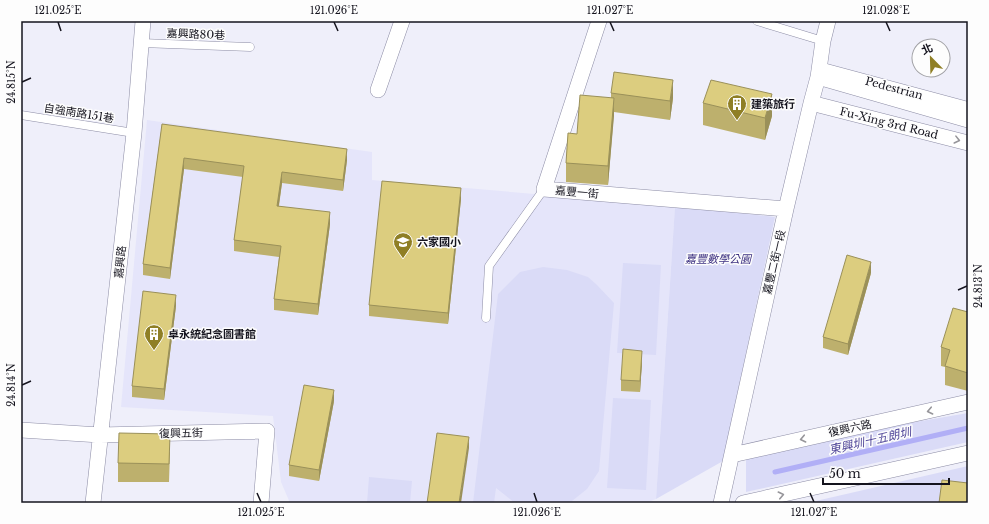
<svg xmlns="http://www.w3.org/2000/svg" width="989" height="524" viewBox="0 0 989 524" font-family="'Libre Baskerville','Noto Sans TC',serif">
	<style>
		.built { fill: #e5e5fa }
		.green { fill: #dadbf7 }
		.lines { fill: none; stroke-linecap: round; stroke-linejoin: round }
		.stream { stroke: #b1aff6; stroke-width: 5 }
		.service-casing { stroke: #8d8da6; stroke-width: 9 }
		.pedestrian-casing { stroke: #8d8da6; stroke-width: 13 }
		.minor-casing { stroke: #8d8da6; stroke-width: 16 }
		.service { stroke: #fff; stroke-width: 8 }
		.pedestrian { stroke: #fff; stroke-width: 12 }
		.minor { stroke: #fff; stroke-width: 15 }
		.wall { fill: #bdb06d }
		.shaded-wall { fill: #9a9059 }
		.building { fill: #dccd7f; stroke: #9a9059 }
		.oneway { stroke: #96959a }
		.ticks { fill: none; stroke: #15141e; stroke-width: 1.5 }
		.labels { text-anchor: middle; stroke-width: 3; stroke-linejoin: round; paint-order: stroke }
		.street-label { font-size: 11px; fill: #15141e; stroke: #fdfdfd }
		.poi-label { font-size: 11px; font-weight: bold; fill: #15141e; stroke: #fdfdfd; text-anchor: start }
		.park-label { font-size: 11px; font-style: italic; fill: #3d3181; stroke: #fdfdfd }
		.water-label { font-size: 12px; font-style: italic; fill: #504699; stroke: #fdfdfd }
		.neatline { fill: none; stroke: #15141e; stroke-width: 1.5 }
		.ticks-label { font-size: 10px; text-anchor: middle; fill: #15141e }
	</style>
	<rect width="100%" height="100%" fill="#efeffa"/>
	<path class="built" d="M147,120l225,32v28l303,26 -19,293 -10,4h-356l-9,-21 -8,-66 -152,-9z"/>
	<path class="green" d="M675,206l100,11 -52,244 -67,38z
		M623,263l38,2 -5,90 -39,-2z
		M543,267l24,3 21,7 9,8 17,18 -15,168 -12,18 -15,12 -8,2h-49l-19,-15 -2,15h-21l25,-209 22,-22z
		M613,398l38,2 -5,90 -39,-2z
		M968,413v29l-222,50v-41z
		M968,466v37h-161z
		M369,477l43,4 -2,22h-43z"/>
	<g class="lines">
		<path class="stream" d="M775,472l193,-44"/>
		<g class="service-casing">
			<path id="service" d="M757,21l66,20
				M141,43l109,4
				M21,115l113,18
				M486,318l3,-52 55,-77"/>
		</g>
		<g class="pedestrian-casing">
			<path id="pedestrian" d="M819,68l149,40"/>
		</g>
		<g class="minor-casing">
			<path id="minor" d="M599,21l-55,168 242,20
				M818,77l150,43
				M378,90l24,-69
				M811,103l157,40
				M21,430l79,5 167,-4 -6,72
				M732,455l236,-53
				M93,503l41,-370 9,-112
				M721,503l65,-294 25,-106 7,-26 5,-36 5,-20
				M743,503l225,-50"/>
		</g>
		<use href="#service" class="service"/>
		<use href="#pedestrian" class="pedestrian"/>
		<use href="#minor" class="minor"/>
	</g>
	<path class="wall" d="M611,93l62,5 -3,22 -56,-8 -6,73 -42,-3v-19l11,-29 34,-36z
		M703,103l69,13 -7,24 -62,-15z
		M162,124l185,36 -4,31 -61,-8 -3,23 51,18 -12,91 -44,-5v-11l5,-42 -45,-6v-11l9,-63 -59,-8 -14,110 -27,-4v-11z
		M461,199l-13,125 -79,-8v-11z
		M871,273l-23,82 -25,-7v-11z
		M176,306l-12,94 -32,-3v-11z
		M968,312v79l-23,-6v-18l-4,-1v-19z
		M642,362l-2,30 -19,-1v-11z
		M334,401l-15,80 -30,-5v-11z
		M170,452l-1,30h-51v-19z"/>
	<path class="shaded-wall" d="M673,80v18l-3,22v-19z
		M772,94v22l-7,24v-22z
		M614,98v18l-6,69v-19z
		M347,149v11l-4,31v-11z
		M184,158v11l-14,110v-11z
		M282,172v11l-5,34v-11z
		M461,188v11l-13,125v-11z
		M330,212v12l-12,91v-11z
		M871,262v11l-23,82v-11z
		M176,295v11l-12,94v-11z
		M642,351v11l-2,30v-11z
		M334,390v11l-15,80v-11z
		M469,437v11l-8,55h-2z"/>
	<path class="building" d="M614,72l59,8 -3,21 -59,-8z
		M711,80l61,14 -7,24 -62,-15z
		M580,95l34,3 -6,68 -42,-3 2,-30 9,1z
		M162,124l185,25 -4,31 -61,-8 -5,34 53,6 -12,92 -44,-5 7,-53 -47,-6 10,-74 -60,-8 -14,110 -27,-4z
		M382,181l79,7 -13,125 -79,-8z
		M847,255l24,7 -23,82 -25,-7z
		M143,291l33,4 -12,94 -32,-3z
		M953,308l15,4v61l-23,-7 5,-16 -9,-3z
		M623,349l19,2 -2,30 -19,-1z
		M304,385l30,5 -15,80 -30,-5z
		M119,433l51,1 -1,30 -51,-1z
		M437,433l32,4 -10,66h-32z
		M942,480l26,3v20h-29z"/>
	<defs><path id="oneway-chevron" d="M-2-3.5L2.5 0L-2 3.5" fill="none" stroke-width="1.6" stroke-linecap="round" stroke-linejoin="round"/></defs>
	<g class="oneway">
		<use href="#oneway-chevron" transform="translate(957 140) rotate(14)"/>
		<use href="#oneway-chevron" transform="translate(930 411) rotate(168)"/>
		<use href="#oneway-chevron" transform="translate(803 439) rotate(168)"/>
		<use href="#oneway-chevron" transform="translate(781 495) rotate(-13)"/>
	</g>
	<path class="ticks" d="M58,22l3,9M334,22l4,9M610,22l4,9M886,22l4,9M22,82l9,-4M958,290l9,-4M22,385l9,-4M257,493l4,9M534,493l3,9M810,493l4,9"/>
	<defs>
		<g id="building-pin" transform="scale(1)"><path d="M0 17L-7.5 6A9.5 9.5 0 1 1 7.5 6Z" fill="#8f7f25" stroke="#fdfdfd"/><path d="M-4-6H4V6H1V3H-1V6H-4ZM-2.5-4.3h1.7v1.8h-1.7ZM.8-4.3h1.7v1.8H.8ZM-2.5-1h1.7V.8h-1.7ZM.8-1h1.7V.8H.8Z" fill="#fff"/></g>
		<g id="school-pin" transform="scale(1)"><path d="M0 17L-7.5 6A9.5 9.5 0 1 1 7.5 6Z" fill="#8f7f25" stroke="#fdfdfd"/><path d="M0-5L7-2L0 1L-7-2ZM-4 1L0 2.5L4 1V4Q0 6-4 4Z" fill="#fff"/></g>
	</defs>
	<g fill-rule="evenodd">
		<use href="#building-pin" x="737" y="104"/>
		<use href="#school-pin" x="403" y="242"/>
		<use href="#building-pin" x="154" y="334"/>
	</g>
	<g class="labels">
		<g class="street-label">
			<text transform="translate(196 34) rotate(2)" y="4">嘉興路80巷</text>
			<text transform="translate(894 88) rotate(15)" y="4">Pedestrian</text>
			<text transform="translate(79 113) rotate(9)" y="4">自強南路151巷</text>
			<text transform="translate(889 123) rotate(14)" y="4">Fu-Xing 3rd Road</text>
			<text transform="translate(577 192) rotate(5)" y="4">嘉豐一街</text>
			<text transform="translate(120 262) rotate(-84)" y="4">嘉興路</text>
			<text transform="translate(774 262) rotate(-77)" y="4">嘉豐二街一段</text>
			<text transform="translate(850 428) rotate(-12)" y="4">復興六路</text>
			<text transform="translate(181 433) rotate(-1)" y="4">復興五街</text>
		</g>
		<g class="poi-label">
			<text x="751" y="108">建築旅行</text>
			<text x="417" y="246">六家國小</text>
			<text x="168" y="338">卓永統紀念圖書館</text>
		</g>
		<g class="park-label">
			<text x="718" y="263">嘉豐數學公園</text>
		</g>
		<g class="water-label">
			<text transform="translate(870 441) rotate(-13)" y="4">東興圳十五朗圳</text>
		</g>
	</g>
	<rect width="989" height="524" fill="none" stroke="#fdfdfd" stroke-width="44"/>
	<g transform="translate(931 58) rotate(337)"><circle r="19" fill="#fdfdfd" stroke="#a0a0a4"/>
	<path d="M0-3L7 15L0 10L-7 15Z" fill="#8f7f25"/>
	<text y="-6" font-size="11" font-weight="bold" text-anchor="middle" fill="#15141e">北</text>
	</g>
	<path d="M823 478v6h126v-6" fill="none" stroke="#15141e" stroke-width="2"/>
	<text x="829" y="478" font-size="12" fill="#15141e" stroke="#fdfdfd" stroke-width="3" paint-order="stroke">50 m</text>
	<rect x="22" y="22" width="945" height="480" class="neatline"/>
	<g class="ticks-label">
		<text x="58" y="14">121.025°E</text>
		<text x="334" y="14">121.026°E</text>
		<text x="610" y="14">121.027°E</text>
		<text x="886" y="14">121.028°E</text>
		<text transform="translate(11 82) rotate(-90)" y="4">24.815°N</text>
		<text transform="translate(978 286) rotate(-90)" y="4">24.813°N</text>
		<text transform="translate(11 385) rotate(-90)" y="4">24.814°N</text>
		<text x="261" y="516">121.025°E</text>
		<text x="537" y="516">121.026°E</text>
		<text x="814" y="516">121.027°E</text>
	</g>
</svg>
